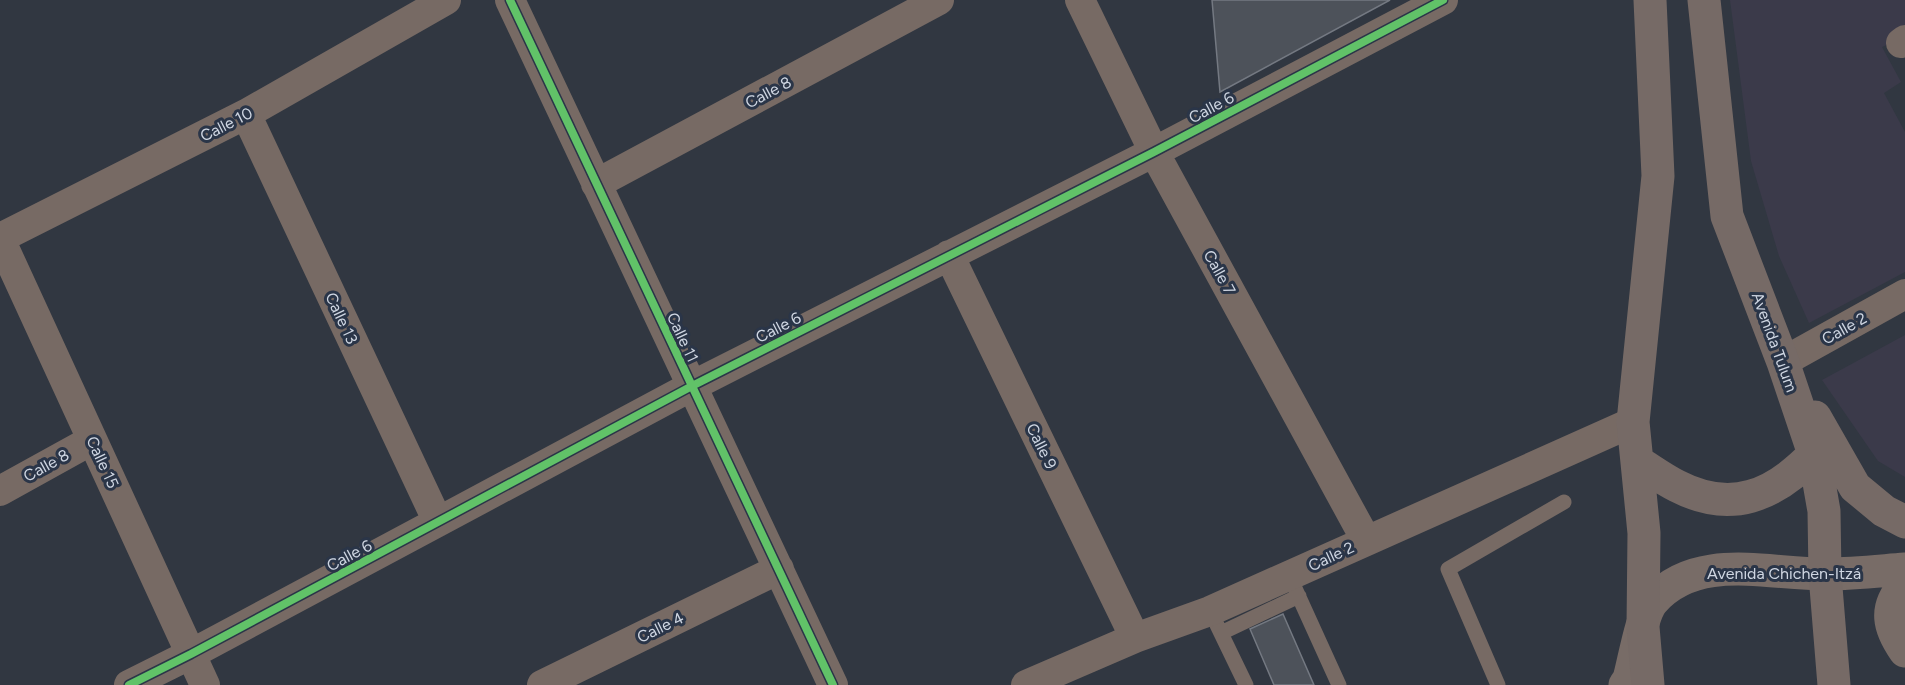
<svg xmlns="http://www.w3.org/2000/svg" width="1905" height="685" viewBox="0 0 1905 685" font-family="Figtree,sans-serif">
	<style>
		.commercial { fill: #3b3a4a }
		.building { fill: #4d525a; stroke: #747982; stroke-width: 1.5 }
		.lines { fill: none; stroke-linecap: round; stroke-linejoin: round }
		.service { stroke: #776a64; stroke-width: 15 }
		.minor { stroke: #776a64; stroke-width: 30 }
		.secondary { stroke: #786c67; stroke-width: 33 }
		.primary { stroke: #766a66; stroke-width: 33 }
		.cycleway-casing { stroke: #2a3548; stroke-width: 11 }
		.cycleway { stroke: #61c268; stroke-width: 8 }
		.labels { text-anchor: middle; stroke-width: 6; stroke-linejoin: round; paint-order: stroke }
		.street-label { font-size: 16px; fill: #cfd6e2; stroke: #2a3548 }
	</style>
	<rect width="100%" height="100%" fill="#313741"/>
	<path class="commercial" d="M1730,0h175v37l-23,10 19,35 -17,11 21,39v140l-96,51 -30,-67 -28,-95z
		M1905,335v142l-27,-16 -56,-81z"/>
	<path class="building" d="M1212,0h178l-170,92z
		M1283,614l31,71h-40l-24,-56z"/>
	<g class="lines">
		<path class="service" d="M1289,575l50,110
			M1217,625l29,60
			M1221,633l78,-37
			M1498,685l-50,-116 116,-67"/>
		<path class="minor" d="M510,0l323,685
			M1080,0l74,152 212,388
			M1901,43l4,-3
			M246,114l192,408
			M596,184l343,-184
			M0,238l246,-124 200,-114
			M0,239l205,446
			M949,255l186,383
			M1783,362l122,-68
			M0,491l92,-51
			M129,685l62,-31 501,-268 462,-234 289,-152
			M542,685l237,-116
			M1026,685l109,-47 75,-27 423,-189"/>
		<path class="secondary" d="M1905,585c-22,23 -16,43 0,66
			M1625,685l4,-6c5,-18 13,-66 24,-78 44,-50 117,-26 174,-27 26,0 52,-3 78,-5"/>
		<path class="primary" d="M1704,0l23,216 56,146 31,92 10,57 1,64 9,110
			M1815,417l40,70 29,24 21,11
			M1638,462c13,8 25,17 39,24 54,28 97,10 137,-32
			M1648,685l-5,-58 1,-94 -11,-111 25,-246 -8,-176"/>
		<g class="cycleway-casing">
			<path id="cycleway" d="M510,0l323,685
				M129,685l62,-31 501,-268 462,-234 289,-152"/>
		</g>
		<use href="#cycleway" class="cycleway"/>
	</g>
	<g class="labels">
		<g class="street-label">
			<text transform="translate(768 92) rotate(-28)" y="6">Calle 8</text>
			<text transform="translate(1211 107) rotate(-28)" y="6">Calle 6</text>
			<text transform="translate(226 124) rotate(-27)" y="6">Calle 10</text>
			<text transform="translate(1220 272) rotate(61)" y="6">Calle 7</text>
			<text transform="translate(342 318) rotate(65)" y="6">Calle 13</text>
			<text transform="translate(778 327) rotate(-27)" y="6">Calle 6</text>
			<text transform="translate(1844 328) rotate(-29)" y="6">Calle 2</text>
			<text transform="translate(683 337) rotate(65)" y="6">Calle 11</text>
			<text transform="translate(1775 342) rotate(70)" y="6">Avenida Tulum</text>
			<text transform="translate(1042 446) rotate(64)" y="6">Calle 9</text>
			<text transform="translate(103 462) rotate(65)" y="6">Calle 15</text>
			<text transform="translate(46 465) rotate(-29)" y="6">Calle 8</text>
			<text transform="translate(349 555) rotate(-28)" y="6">Calle 6</text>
			<text transform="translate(1331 556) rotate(-25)" y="6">Calle 2</text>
			<text x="1784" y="579">Avenida Chichen-Itzá</text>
			<text transform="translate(660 627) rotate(-26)" y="6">Calle 4</text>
		</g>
	</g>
</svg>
